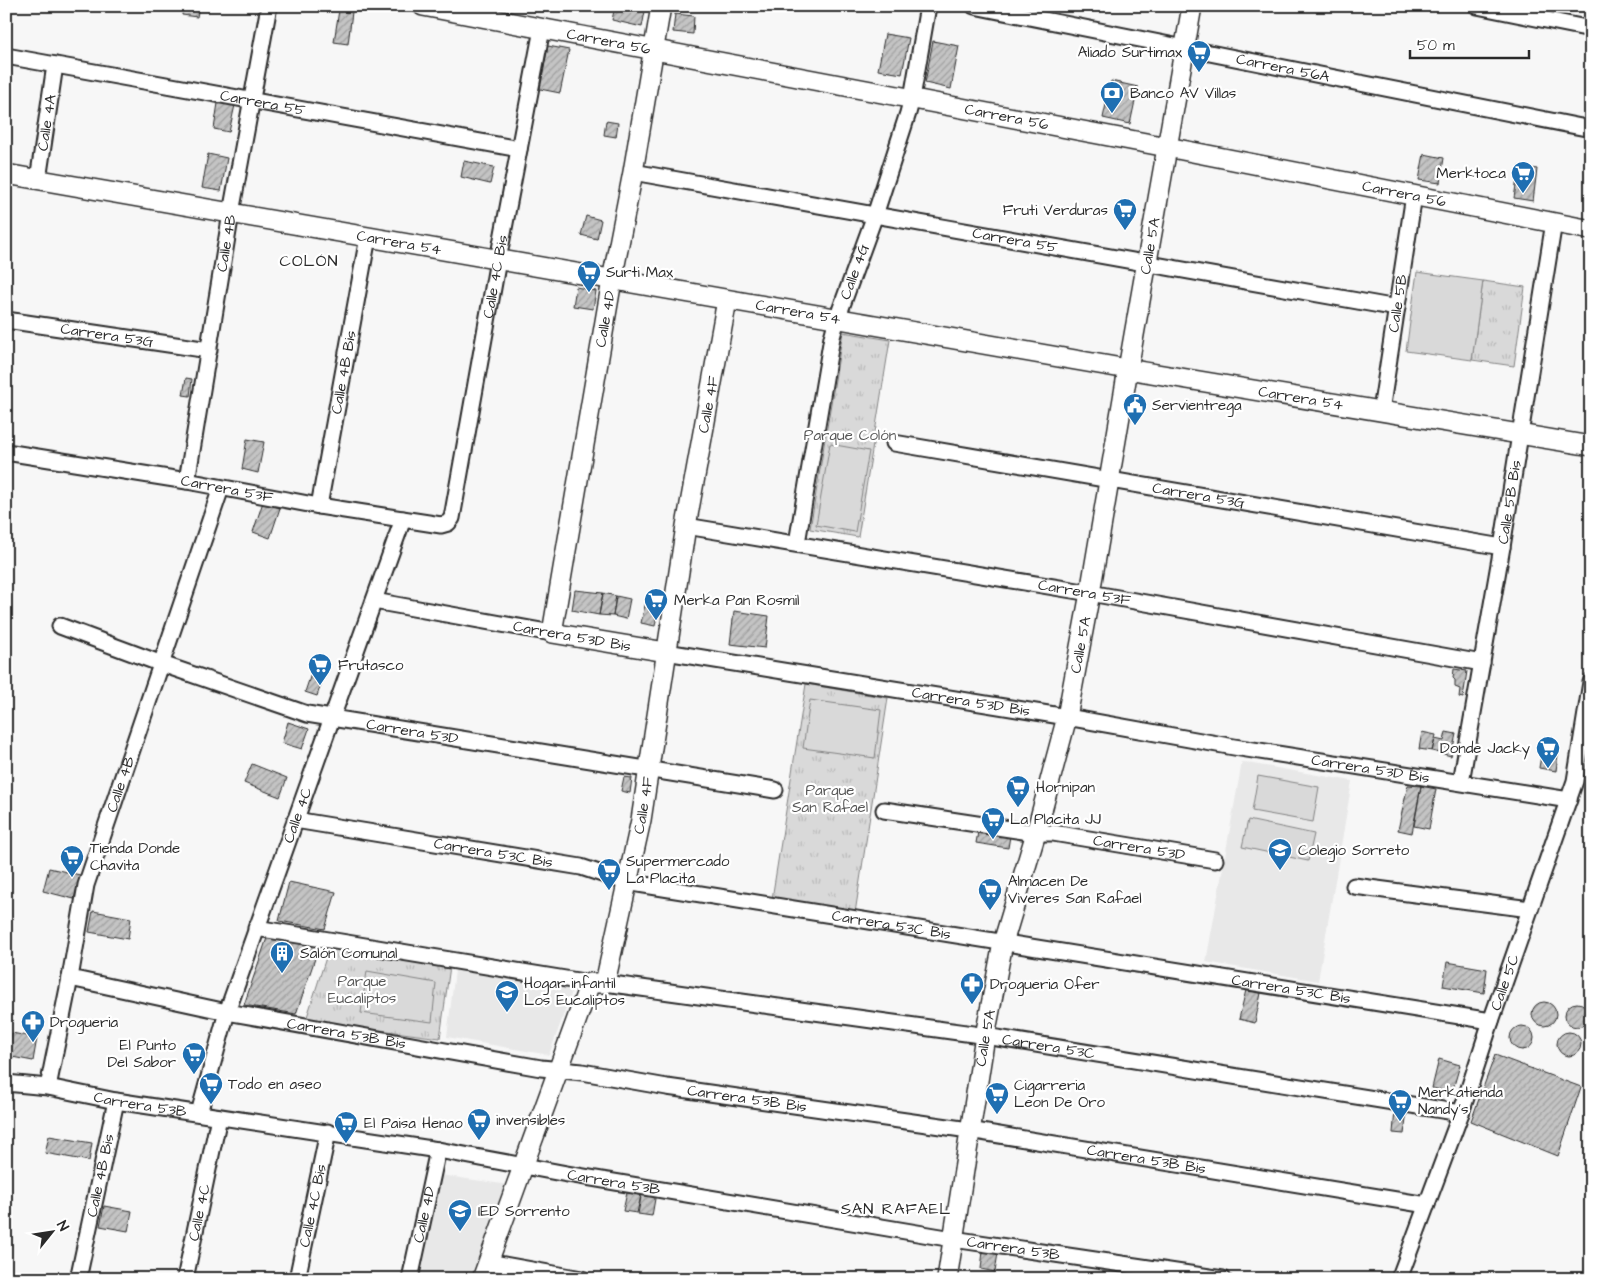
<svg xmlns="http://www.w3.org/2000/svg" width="1597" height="1285" viewBox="0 0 1597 1285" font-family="'Architects Daughter',sans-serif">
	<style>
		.built { fill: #e8e8e8 }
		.grass { fill: url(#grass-tufts); stroke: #828282 }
		.pitch { fill: #d9d9d9; stroke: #828282 }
		.building { fill: url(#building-hatch); stroke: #2b2b2b }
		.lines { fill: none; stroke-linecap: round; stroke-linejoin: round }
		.minor-casing { stroke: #2b2b2b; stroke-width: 19 }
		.tertiary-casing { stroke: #2b2b2b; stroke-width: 22 }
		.minor { stroke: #fff; stroke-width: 15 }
		.tertiary { stroke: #fff; stroke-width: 19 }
		.labels { text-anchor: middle; stroke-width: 4.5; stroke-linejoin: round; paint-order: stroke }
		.street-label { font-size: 15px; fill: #2b2b2b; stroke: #fff }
		.poi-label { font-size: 15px; fill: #2b2b2b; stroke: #fff; text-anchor: start }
		.park-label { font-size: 15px; fill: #565656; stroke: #fff }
		.neighbourhood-label { font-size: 16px; letter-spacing: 1px; fill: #2b2b2b; stroke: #fff }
	</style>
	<defs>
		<pattern id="grass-tufts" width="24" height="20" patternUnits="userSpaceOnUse" patternTransform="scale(1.25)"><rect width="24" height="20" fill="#d9d9d9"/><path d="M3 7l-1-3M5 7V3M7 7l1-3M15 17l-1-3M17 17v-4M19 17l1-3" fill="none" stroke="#bababa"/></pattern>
		<pattern id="building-hatch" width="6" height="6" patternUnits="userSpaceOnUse" patternTransform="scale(1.25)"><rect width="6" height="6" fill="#c4c4c4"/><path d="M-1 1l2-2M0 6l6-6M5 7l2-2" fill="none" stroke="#9f9f9f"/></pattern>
	</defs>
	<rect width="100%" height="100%" fill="#f7f7f7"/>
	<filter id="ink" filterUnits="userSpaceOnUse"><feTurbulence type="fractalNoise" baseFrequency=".02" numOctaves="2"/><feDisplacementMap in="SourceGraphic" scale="10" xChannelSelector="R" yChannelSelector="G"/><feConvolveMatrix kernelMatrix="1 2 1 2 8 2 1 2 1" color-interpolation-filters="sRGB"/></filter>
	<g filter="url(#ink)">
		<path class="built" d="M1242,762l110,19 -34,200 -112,-19z
			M455,970l118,19 -24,66 -102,-18z
			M440,1175l69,10 -33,94h-59z"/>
		<path class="grass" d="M1483,281l42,6 -11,79 -42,-6z
			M843,332l47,8 -32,197 -48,-8z
			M806,684l82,14 -33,215 -83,-14z
			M330,945l120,21 -10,72 -134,-18z"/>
		<path class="pitch" d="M1417,272l66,9 -11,79 -66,-9z
			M830,444l39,7 -14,81 -39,-7z
			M810,700l71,10 -6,48 -72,-10z
			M1258,776l61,11 -6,35 -61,-11z
			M1248,820l66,14 -6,27 -66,-14z
			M367,971l69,12 -4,39 -71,-9z"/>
		<path class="building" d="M183,6h16l-2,11 -15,-2z
			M615,6h31l-4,21 -30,-7z
			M339,10l13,2 -4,32 -14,-2z
			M675,14l19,2 -1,18 -20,-2z
			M885,34l24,4 -7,36 -24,-4z
			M933,41l26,5 -8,43 -26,-6z
			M548,46l21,4 -9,43 -20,-4z
			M1111,81l27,6 -8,37 -27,-6z
			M218,103l17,2 -6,27 -15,-3z
			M606,121l12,2 -2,14 -12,-2z
			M208,154l19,4 -6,33 -19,-3z
			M1424,154l20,4 -4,25 -21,-3z
			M464,161l30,6 -4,17 -29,-7z
			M1519,166l18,3 -4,32 -19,-3z
			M586,216l15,4 -4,19 -16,-4z
			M576,287l20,4 -3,18 -20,-3z
			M186,378l6,1 -2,17 -7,-1z
			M247,439l17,3 -6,31 -16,-4z
			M263,502l17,6 -10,30 -17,-6z
			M575,590l28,3 -4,22 -27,-5z
			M603,593l13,3 -3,20 -14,-1z
			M616,596l14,3 -4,20 -13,-3z
			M646,601l13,3 -4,22 -14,-3z
			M734,611l35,5 -4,32 -35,-4z
			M1454,669l13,2 -4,27 -4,-1 1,-8 -5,-2v-7l-2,-2z
			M311,674l12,4 -6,18 -12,-4z
			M288,722l21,7 -7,20 -20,-6z
			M1422,732l14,3 -4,16 -13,-2z
			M1446,732l10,2 -5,22 -19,-5 3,-12 9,2z
			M1543,744l16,2 -3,25 -17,-3z
			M252,764l35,14 -7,19 -36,-14z
			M624,777l8,1 -2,15 -9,-2z
			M1408,785l13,1 -9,47 -14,-3z
			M1421,786l15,3 -7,40 -15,-3z
			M978,832l32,4 -2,12 -32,-5z
			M49,868l31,7 -6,24 -31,-8z
			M289,882l47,10 -11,37 -46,-8z
			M93,911l38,7 -3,21 -39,-7z
			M621,924l8,2 -6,29 -8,-2z
			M268,935l52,9 -24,70 -52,-9z
			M1447,962l40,7 -3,24 -41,-7z
			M1246,990l15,3 -6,30 -16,-4z
			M1532 1014a12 12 0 1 1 24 0a12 12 0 1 1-24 0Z
			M1565 1015a12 12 0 1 1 24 0a12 12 0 1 1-24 0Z
			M1510 1038a12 12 0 1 1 24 0a12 12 0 1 1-24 0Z
			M1557 1044a12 12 0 1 1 24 0a12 12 0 1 1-24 0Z
			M12,1033l25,5 -4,23 -26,-5z
			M1495,1055l86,32 -23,69 -87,-35z
			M1439,1059l21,6 -7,24 -4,3 -17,-4z
			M1395,1110l12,2 -3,22 -11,-1z
			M49,1136l43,7 -3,18 -44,-8z
			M628,1188l14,3 -5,22 -14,-2z
			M642,1191l14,2 -4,23 -14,-2z
			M104,1206l28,5 -4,20 -28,-5z
			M983,1251l15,2 -3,19 -14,-3z"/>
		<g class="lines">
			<g class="minor-casing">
				<g id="minor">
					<path id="s1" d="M974,6l617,123"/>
					<path d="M1477,6l114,23"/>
					<path id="s2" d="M6,56l513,93"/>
					<path id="s3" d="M633,172l764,136"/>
					<path id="s4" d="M38,180l17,-115"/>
					<path id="s5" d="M6,320l203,30"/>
					<path id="s6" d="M1381,411l33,-216"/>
					<path id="s7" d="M894,443l608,104"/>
					<path id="s8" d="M6,452l181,29 132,25 122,19 7,-2 4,-5 46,-258 44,-231"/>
					<path id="s9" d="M187,481l44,-268 38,-207"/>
					<path id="s10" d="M319,506l49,-269"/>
					<path id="s11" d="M686,526l404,67 392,70"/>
					<path id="s12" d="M797,543l35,-206 5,-18 38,-104 33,-102 4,-15 16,-92"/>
					<path d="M374,601l178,32"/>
					<path id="s13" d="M60,626l102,38 145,50 468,76"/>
					<path id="s14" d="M666,652l401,65 167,30 335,53"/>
					<path id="s15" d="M1461,782l41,-235 52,-325"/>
					<path id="s16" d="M884,810l152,23h17l162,27"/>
					<path id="s17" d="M295,820l286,47 45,15 865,139"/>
					<path d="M1354,886l176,23"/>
					<path d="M256,928l334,55"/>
					<path id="s18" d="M70,978l157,34 314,56 41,4 85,15 302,43 458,75"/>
					<path id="s19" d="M605,983l368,51 488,79"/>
					<path id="s20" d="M6,1083l42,4 68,14 322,49 129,24 386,65 270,40"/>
					<path id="s21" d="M48,1087l22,-109 16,-93 135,-397"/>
					<path id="s22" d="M199,1113l28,-101 176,-493"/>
					<path d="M488,1262l94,17"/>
					<path id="s23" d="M78,1279l38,-178"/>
					<path id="s24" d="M185,1279l34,-162"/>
					<path id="s25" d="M297,1279l31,-147"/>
					<path id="s26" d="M410,1279l28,-129"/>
					<path id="s27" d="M1399,1279l62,-166 30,-92 84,-240 16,-99"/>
				</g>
			</g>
			<g class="tertiary-casing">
				<g id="tertiary">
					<path id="s28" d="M423,6l744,141 424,83"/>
					<path d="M661,6l-28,166 -21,108 -60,353 114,19"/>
					<path id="s29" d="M6,174l1133,197 452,75"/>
					<path id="s30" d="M482,1279l108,-296h15l36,-163 45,-294 41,-226"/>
					<path id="s31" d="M947,1279l38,-243 18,-93 33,-110 31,-116 23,-124 38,-224 64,-363"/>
				</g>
			</g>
			<use href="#minor" class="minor"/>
			<use href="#tertiary" class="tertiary"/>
		</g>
	</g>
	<defs>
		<g id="supermarket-pin" transform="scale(1.25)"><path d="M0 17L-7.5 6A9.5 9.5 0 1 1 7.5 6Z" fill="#1f6fb2" stroke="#fff"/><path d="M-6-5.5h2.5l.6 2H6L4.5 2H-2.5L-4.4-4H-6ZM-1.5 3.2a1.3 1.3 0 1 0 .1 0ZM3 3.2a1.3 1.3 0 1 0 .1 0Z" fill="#fff"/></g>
		<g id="bank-pin" transform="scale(1.25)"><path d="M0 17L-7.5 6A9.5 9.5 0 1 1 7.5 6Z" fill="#1f6fb2" stroke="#fff"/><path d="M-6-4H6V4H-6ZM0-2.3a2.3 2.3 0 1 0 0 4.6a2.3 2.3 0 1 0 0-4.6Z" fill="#fff"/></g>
		<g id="civic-pin" transform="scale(1.25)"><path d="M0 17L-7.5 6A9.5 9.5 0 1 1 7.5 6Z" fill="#1f6fb2" stroke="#fff"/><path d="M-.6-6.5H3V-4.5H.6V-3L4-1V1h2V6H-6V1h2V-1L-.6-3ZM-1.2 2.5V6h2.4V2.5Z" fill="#fff"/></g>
		<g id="school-pin" transform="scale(1.25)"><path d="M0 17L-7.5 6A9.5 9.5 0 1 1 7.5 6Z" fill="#1f6fb2" stroke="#fff"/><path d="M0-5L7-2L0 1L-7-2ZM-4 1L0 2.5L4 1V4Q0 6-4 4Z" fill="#fff"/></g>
		<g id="building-pin" transform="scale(1.25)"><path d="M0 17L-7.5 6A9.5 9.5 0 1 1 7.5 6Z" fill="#1f6fb2" stroke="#fff"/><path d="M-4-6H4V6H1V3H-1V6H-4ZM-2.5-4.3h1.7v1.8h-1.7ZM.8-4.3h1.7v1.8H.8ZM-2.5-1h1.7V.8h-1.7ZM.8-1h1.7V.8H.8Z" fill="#fff"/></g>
		<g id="pharmacy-pin" transform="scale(1.25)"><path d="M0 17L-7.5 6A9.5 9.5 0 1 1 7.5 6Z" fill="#1f6fb2" stroke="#fff"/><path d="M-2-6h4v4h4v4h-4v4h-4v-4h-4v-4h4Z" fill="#fff"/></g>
	</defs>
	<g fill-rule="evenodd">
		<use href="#supermarket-pin" x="1199" y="52"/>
		<use href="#bank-pin" x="1112" y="93"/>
		<use href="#supermarket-pin" x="1523" y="173"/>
		<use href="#supermarket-pin" x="1125" y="210"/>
		<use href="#supermarket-pin" x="589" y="272"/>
		<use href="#civic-pin" x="1135" y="405"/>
		<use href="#supermarket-pin" x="656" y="600"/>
		<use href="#supermarket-pin" x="320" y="665"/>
		<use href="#supermarket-pin" x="1548" y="748"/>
		<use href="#supermarket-pin" x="1018" y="787"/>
		<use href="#supermarket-pin" x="993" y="819"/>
		<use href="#school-pin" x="1280" y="850"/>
		<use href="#supermarket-pin" x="72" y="857"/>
		<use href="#supermarket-pin" x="609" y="870"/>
		<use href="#supermarket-pin" x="990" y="890"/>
		<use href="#building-pin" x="282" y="953"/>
		<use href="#pharmacy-pin" x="972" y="984"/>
		<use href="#school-pin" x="507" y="992"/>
		<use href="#pharmacy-pin" x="33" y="1022"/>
		<use href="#supermarket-pin" x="194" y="1054"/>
		<use href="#supermarket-pin" x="211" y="1084"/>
		<use href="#supermarket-pin" x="997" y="1094"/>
		<use href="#supermarket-pin" x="1400" y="1101"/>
		<use href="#supermarket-pin" x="479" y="1120"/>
		<use href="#supermarket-pin" x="346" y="1123"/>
		<use href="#school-pin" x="460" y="1211"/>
	</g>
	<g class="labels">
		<g class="street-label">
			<text dy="5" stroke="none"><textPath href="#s28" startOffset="189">Carrera 56</textPath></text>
			<text dy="5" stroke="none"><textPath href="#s1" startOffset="315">Carrera 56A</textPath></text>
			<text dy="5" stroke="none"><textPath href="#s2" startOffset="261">Carrera 55</textPath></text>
			<text dy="5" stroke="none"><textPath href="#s28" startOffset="594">Carrera 56</textPath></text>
			<text dy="5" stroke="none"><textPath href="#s4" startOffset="58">Calle 4A</textPath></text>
			<text dy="5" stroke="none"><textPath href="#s28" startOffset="999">Carrera 56</textPath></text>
			<text dy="5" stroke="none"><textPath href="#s3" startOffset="388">Carrera 55</textPath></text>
			<text dy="5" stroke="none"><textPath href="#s29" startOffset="399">Carrera 54</textPath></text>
			<text dy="5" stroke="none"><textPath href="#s9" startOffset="241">Calle 4B</textPath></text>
			<text dy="5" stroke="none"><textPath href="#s31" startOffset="1054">Calle 5A</textPath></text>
			<text dy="5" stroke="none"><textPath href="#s12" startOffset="278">Calle 4G</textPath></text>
			<text dy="5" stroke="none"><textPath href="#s8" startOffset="700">Calle 4C Bis</textPath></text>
			<text dy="5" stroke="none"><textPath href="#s6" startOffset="109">Calle 5B</textPath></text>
			<text dy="5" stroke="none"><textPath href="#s29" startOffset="804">Carrera 54</textPath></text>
			<text transform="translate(605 319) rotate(-80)" y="5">Calle 4D</text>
			<text dy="5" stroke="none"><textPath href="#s5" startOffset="102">Carrera 53G</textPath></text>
			<text dy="5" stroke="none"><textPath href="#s10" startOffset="136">Calle 4B Bis</textPath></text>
			<text dy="5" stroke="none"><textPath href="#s29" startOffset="1314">Carrera 54</textPath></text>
			<text dy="5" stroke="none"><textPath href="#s30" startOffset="918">Calle 4F</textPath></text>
			<text dy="5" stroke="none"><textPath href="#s8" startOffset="224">Carrera 53F</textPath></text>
			<text dy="5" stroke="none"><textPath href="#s7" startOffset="309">Carrera 53G</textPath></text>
			<text dy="5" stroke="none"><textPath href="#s15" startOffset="284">Calle 5B Bis</textPath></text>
			<text dy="5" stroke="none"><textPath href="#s11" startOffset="404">Carrera 53F</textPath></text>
			<text transform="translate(572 636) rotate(10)" y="5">Carrera 53D Bis</text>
			<text dy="5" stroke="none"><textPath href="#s31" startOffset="649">Calle 5A</textPath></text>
			<text dy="5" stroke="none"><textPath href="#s14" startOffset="309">Carrera 53D Bis</textPath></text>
			<text dy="5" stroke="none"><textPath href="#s13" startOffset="369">Carrera 53D</textPath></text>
			<text dy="5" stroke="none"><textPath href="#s14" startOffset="714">Carrera 53D Bis</textPath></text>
			<text dy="5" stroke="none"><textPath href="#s21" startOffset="312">Calle 4B</textPath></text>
			<text dy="5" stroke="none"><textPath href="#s30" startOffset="512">Calle 4F</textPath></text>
			<text dy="5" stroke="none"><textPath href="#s22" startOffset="314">Calle 4C</textPath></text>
			<text dy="5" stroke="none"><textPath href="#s16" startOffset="258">Carrera 53D</textPath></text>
			<text dy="5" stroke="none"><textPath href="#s17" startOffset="201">Carrera 53C Bis</textPath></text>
			<text dy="5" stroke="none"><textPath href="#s17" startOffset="606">Carrera 53C Bis</textPath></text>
			<text dy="5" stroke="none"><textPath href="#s27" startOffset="315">Calle 5C</textPath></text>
			<text dy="5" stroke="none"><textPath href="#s17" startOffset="1011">Carrera 53C Bis</textPath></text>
			<text dy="5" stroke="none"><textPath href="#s18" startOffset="282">Carrera 53B Bis</textPath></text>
			<text dy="5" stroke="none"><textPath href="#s31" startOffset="244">Calle 5A</textPath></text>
			<text dy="5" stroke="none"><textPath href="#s19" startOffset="448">Carrera 53C</textPath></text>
			<text dy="5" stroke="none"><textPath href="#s18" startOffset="688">Carrera 53B Bis</textPath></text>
			<text dy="5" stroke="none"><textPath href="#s20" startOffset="136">Carrera 53B</textPath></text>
			<text dy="5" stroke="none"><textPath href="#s18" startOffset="1092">Carrera 53B Bis</textPath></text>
			<text dy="5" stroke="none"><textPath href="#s23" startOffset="106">Calle 4B Bis</textPath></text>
			<text dy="5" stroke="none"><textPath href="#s20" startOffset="616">Carrera 53B</textPath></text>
			<text dy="5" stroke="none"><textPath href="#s25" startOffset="75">Calle 4C Bis</textPath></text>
			<text dy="5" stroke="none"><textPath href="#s24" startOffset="68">Calle 4C</textPath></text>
			<text dy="5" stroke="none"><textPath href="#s26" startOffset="66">Calle 4D</textPath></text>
			<text dy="5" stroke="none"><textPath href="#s20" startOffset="1021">Carrera 53B</textPath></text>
		</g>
		<g class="poi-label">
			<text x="1182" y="57" text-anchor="end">Aliado Surtimax</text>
			<text x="1130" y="98">Banco AV Villas</text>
			<text x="1506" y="178" text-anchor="end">Merktoca</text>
			<text x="1108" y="215" text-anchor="end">Fruti Verduras</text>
			<text x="606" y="277">Surti Max</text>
			<text x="1152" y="410">Servientrega</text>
			<text x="674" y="605">Merka Pan Rosmil</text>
			<text x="338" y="670">Frutasco</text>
			<text x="1530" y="753" text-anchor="end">Donde Jacky</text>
			<text x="1036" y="792">Hornipan</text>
			<text x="1010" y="824">La Placita JJ</text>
			<text x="90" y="853">Tienda Donde<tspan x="90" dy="17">Chavita</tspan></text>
			<text x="1298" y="855">Colegio Sorreto</text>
			<text x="626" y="866">Supermercado<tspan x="626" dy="17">La Placita</tspan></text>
			<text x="1008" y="886">Almacen De<tspan x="1008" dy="17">Vìveres San Rafael</tspan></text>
			<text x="300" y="958">Salón Comunal</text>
			<text x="524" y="988">Hogar infantil<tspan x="524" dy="17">Los Eucaliptos</tspan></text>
			<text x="990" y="989">Drogueria Ofer</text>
			<text x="50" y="1027">Drogueria</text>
			<text x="176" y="1050" text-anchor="end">El Punto<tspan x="176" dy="17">Del Sabor</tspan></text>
			<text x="228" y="1089">Todo en aseo</text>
			<text x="1014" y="1090">Cigarreria<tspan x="1014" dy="17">Leon De Oro</tspan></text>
			<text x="1418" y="1097">Merkatienda<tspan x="1418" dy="17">Nandy's</tspan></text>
			<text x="496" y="1125">invensibles</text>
			<text x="364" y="1128">El Paisa Henao</text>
			<text x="478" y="1216">IED Sorrento</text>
		</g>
		<g class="park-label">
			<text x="850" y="440">Parque Colón</text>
			<text x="830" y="795">Parque<tspan x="830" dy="17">San Rafael</tspan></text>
			<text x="362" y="986">Parque<tspan x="362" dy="17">Eucaliptos</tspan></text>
		</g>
		<g class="neighbourhood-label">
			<text x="309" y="266">COLÓN</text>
			<text x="896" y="1214">SAN RAFAEL</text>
		</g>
	</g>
	<rect width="1597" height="1285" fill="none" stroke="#fff" stroke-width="25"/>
	<rect x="12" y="12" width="1572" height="1260" fill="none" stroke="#2b2b2b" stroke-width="2" filter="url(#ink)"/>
	<g transform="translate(52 1232) rotate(60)" stroke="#ffffff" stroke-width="4" paint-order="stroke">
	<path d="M0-4L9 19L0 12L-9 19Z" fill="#2b2b2b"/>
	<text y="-8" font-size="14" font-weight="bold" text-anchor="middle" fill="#2b2b2b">N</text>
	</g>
	<path d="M1410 50v8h119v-8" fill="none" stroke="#2b2b2b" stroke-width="2.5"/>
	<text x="1417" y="50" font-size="15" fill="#2b2b2b" stroke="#ffffff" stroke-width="4" paint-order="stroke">50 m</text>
</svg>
